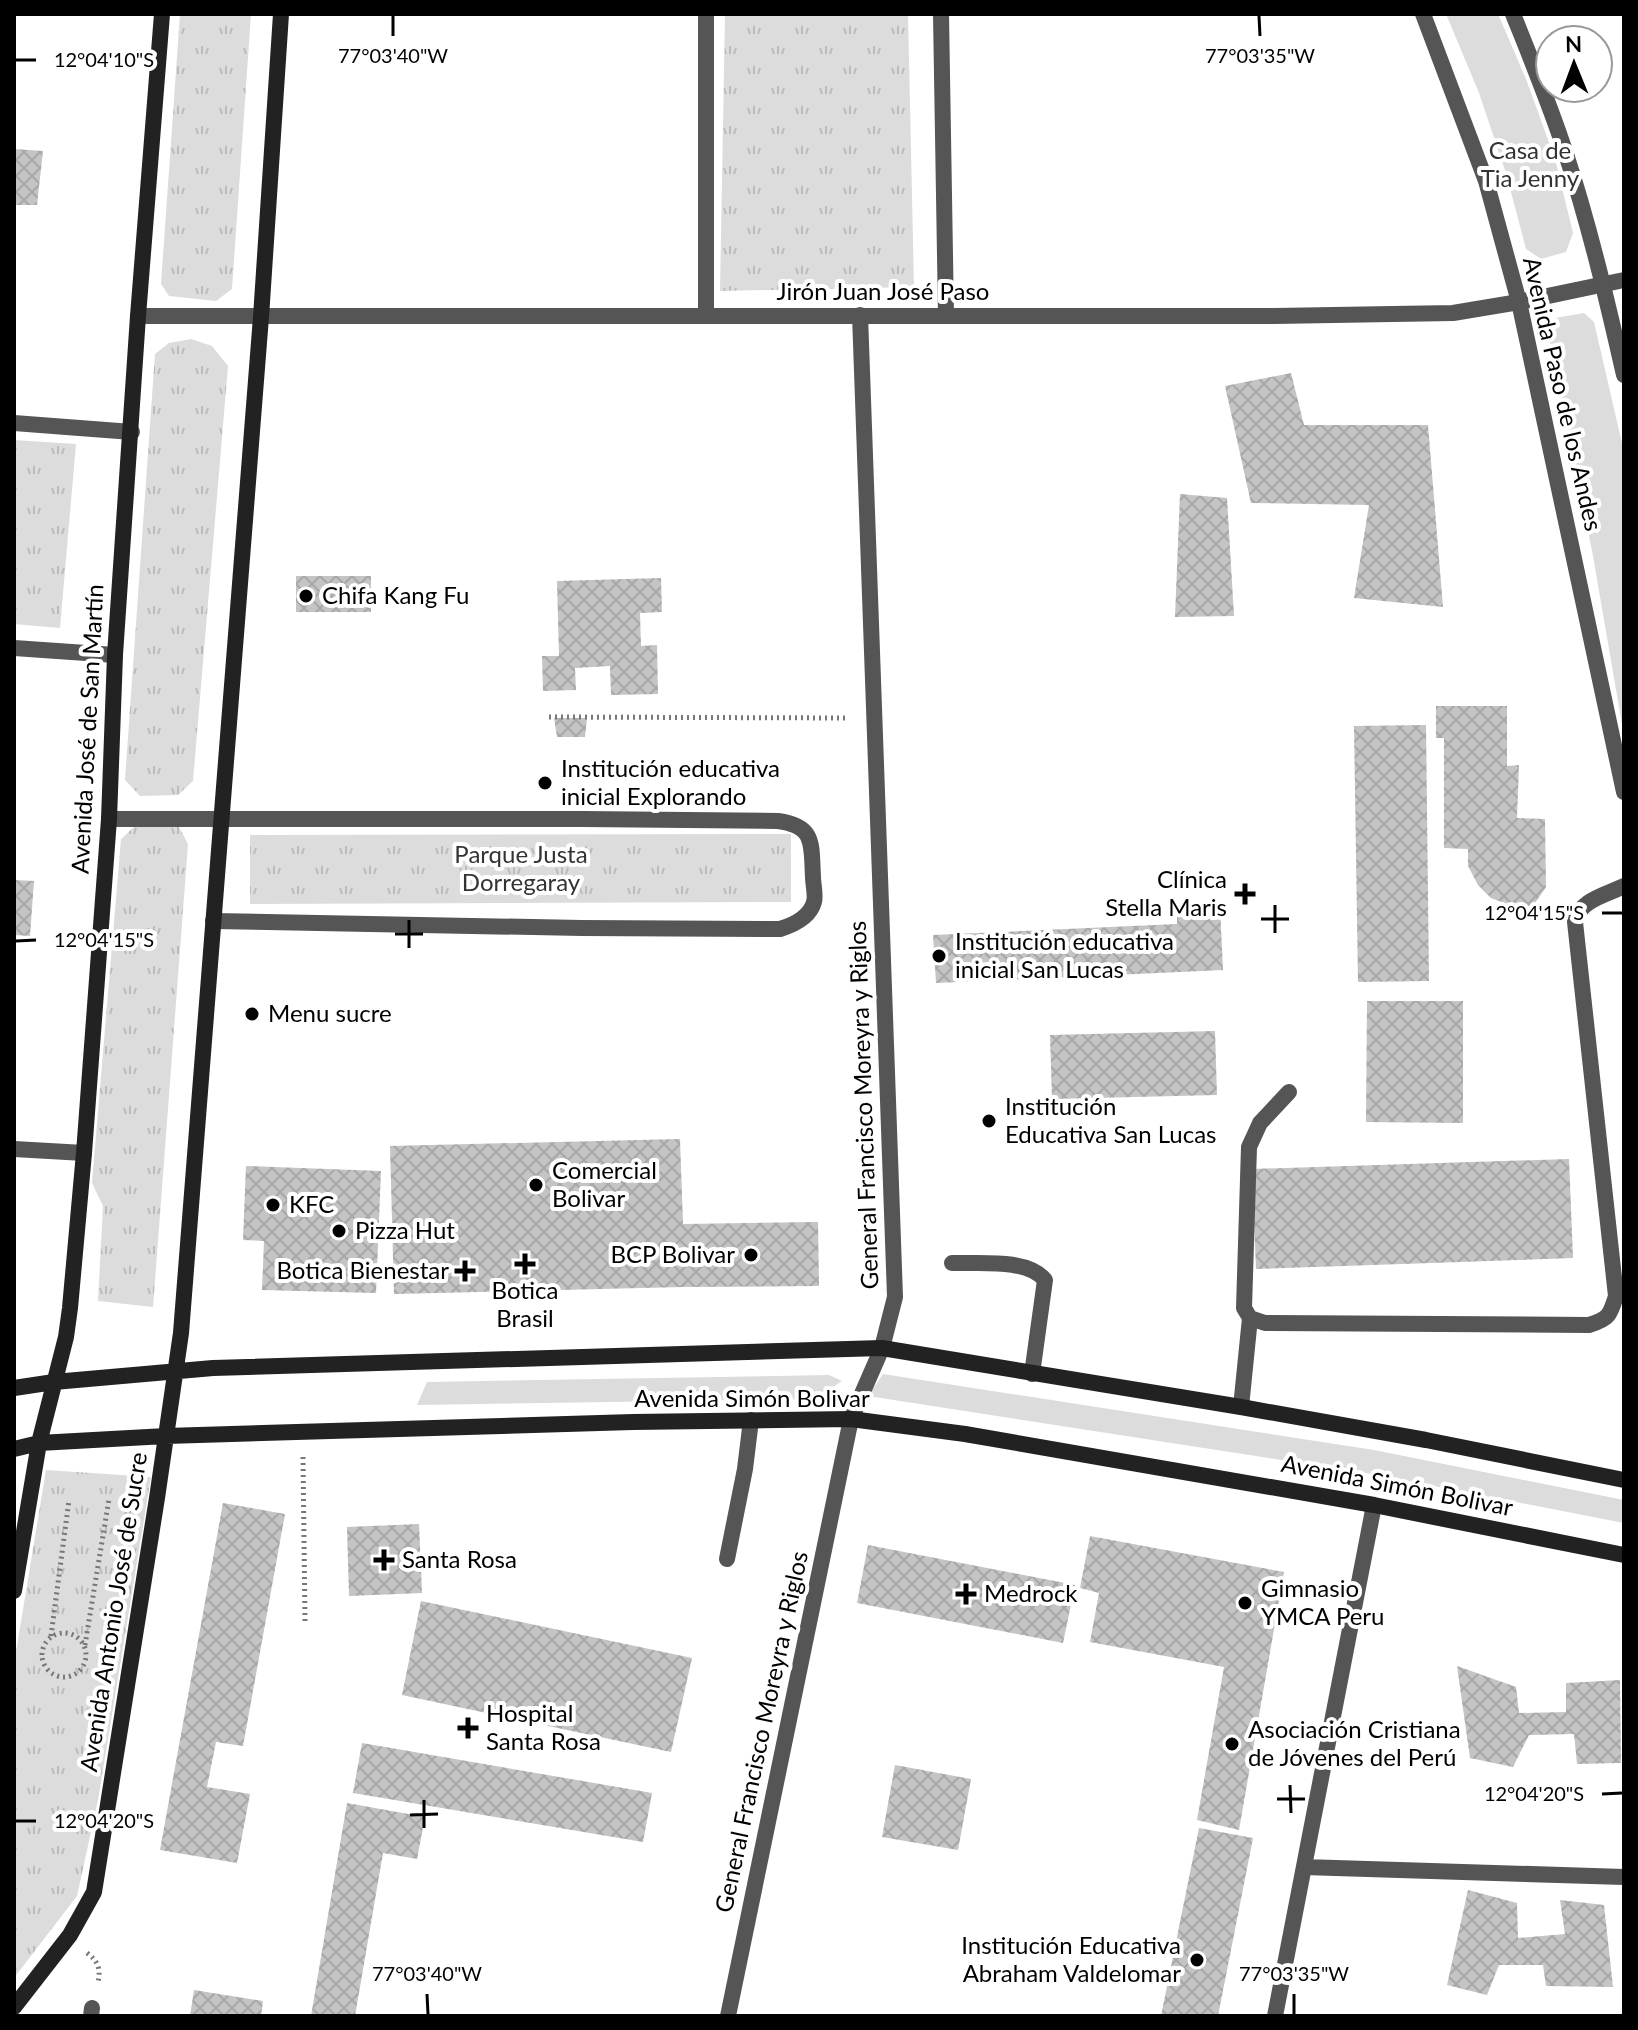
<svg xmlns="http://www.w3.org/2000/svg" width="1638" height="2030" viewBox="0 0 1638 2030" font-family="Lato,sans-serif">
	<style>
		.green { fill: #dcdcdc }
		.park { fill: url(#park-tufts) }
		.building { fill: url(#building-cross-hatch) }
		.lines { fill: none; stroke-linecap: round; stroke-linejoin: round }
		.path { stroke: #777; stroke-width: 5; stroke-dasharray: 2 4; stroke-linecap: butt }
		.service { stroke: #555; stroke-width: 16 }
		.minor { stroke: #555; stroke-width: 16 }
		.tertiary { stroke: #555; stroke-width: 16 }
		.secondary { stroke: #222; stroke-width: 16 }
		.ticks { fill: none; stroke: #000; stroke-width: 3 }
		.poi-dot { fill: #000; stroke: #fff; stroke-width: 3 }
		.labels { text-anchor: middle; stroke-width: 8; stroke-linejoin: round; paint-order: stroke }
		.park-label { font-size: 24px; fill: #333; stroke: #fff }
		.street-label { font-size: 24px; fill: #000; stroke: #fff }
		.poi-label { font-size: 24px; fill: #000; stroke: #fff; text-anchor: start }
		.ticks-label { font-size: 20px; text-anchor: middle; fill: #000; stroke: #fff; stroke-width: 8; stroke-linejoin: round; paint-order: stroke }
	</style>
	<defs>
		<pattern id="park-tufts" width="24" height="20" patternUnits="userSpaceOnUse" patternTransform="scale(2)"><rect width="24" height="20" fill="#dcdcdc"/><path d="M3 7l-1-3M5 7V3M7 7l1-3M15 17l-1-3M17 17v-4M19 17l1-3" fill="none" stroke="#bbb"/></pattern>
		<pattern id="building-cross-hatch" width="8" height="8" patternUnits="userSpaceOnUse" patternTransform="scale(2)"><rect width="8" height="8" fill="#c4c4c4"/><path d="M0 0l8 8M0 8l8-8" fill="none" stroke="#a7a7a7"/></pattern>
	</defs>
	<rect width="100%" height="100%" fill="#fff"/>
	<path class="green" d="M1446,14h52l28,65 29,80 18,74 -7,19 -25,7 -15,-10 -20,-76 -27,-80z
		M1584,313l10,9 30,130v284l-31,-180 -45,-224 7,-14z
		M883,1374l491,76 250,50v23l-252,-49 -504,-78z
		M829,1375l13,6 -28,18 -397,6 10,-23z"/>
	<path class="park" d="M180,14h71l-19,275 -16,12 -47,-5 -8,-12z
		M725,14h183l6,273 -194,4z
		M191,339l21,7 16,20 -35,415 -15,14 -38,1 -15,-16 30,-426 14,-11z
		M14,440l62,4 -16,184 -46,-4z
		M134,827h45l9,17 -35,463 -55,-6 5,-95 -11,-23 29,-344z
		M791,834v68l-541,2v-69z
		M46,1470l105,7 -53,323 -21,96 -63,82v-314z"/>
	<path class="building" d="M14,149l29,2 -6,54h-23z
		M1291,373l13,52h124l15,182 -89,-9 15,-93 -118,-2 -26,-117z
		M1180,494l47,4 7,118 -59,1z
		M296,576h75v36h-75z
		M661,578l1,34 -22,1 1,33 16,-1 1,49 -47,1 -1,-29 -35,2 1,22 -33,1 -1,-35h17l-2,-75z
		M1436,706h71v60l12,-1 -2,53 28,1 1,68 -13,19h-21l-21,-8 -13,-13 -10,-19v-17l-24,-1v-110h-8z
		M554,718h33l-2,19h-28z
		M1426,725l3,256 -71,1 -4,-256z
		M14,880l20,1 -4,55 -16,-1z
		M1220,906l3,64 -287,13 -3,-48 244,-11v-16z
		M1367,1001h96v122l-97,-1z
		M1215,1031l2,64 -165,4 -2,-64z
		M680,1139l3,85 135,-2 1,64 -136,1 -289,7 -4,-148z
		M1569,1159l4,99 -317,11 -4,-100z
		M246,1166l135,5 -5,122 -114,-3 2,-49 -21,-1z
		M223,1503l62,11 -42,232 -27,-4 -9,45 43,7 -13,69 -77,-13z
		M419,1524l3,69 -73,3 -2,-69z
		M1090,1536l194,36 -45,258 -42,-10 27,-153 -134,-25 9,-49 -19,-5z
		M868,1545l207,40 -12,58 -206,-40z
		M421,1601l271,57 -21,94 -269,-57z
		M1457,1666l59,21 3,26 47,-1v-29l54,-3 1,83 -44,1 -3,-30 -45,1 -16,32 -43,-9z
		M362,1743l290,50 -9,49 -290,-49z
		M895,1765l76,14 -13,71 -76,-13z
		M347,1803l78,14 -8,42 -34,-6 -28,163h-44z
		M1199,1828l54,10 -35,178h-57z
		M1468,1890l49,13 1,35 47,-4 -5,-34 44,5 9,82 -67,-1 -3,-21h-44l-12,30 -40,-10z
		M194,1990l69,11 -2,15h-71z"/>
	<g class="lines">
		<path class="path" d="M549,717l299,1
			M303,1457l2,164
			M42 1655a22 22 0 1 1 44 0a22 22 0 1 1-44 0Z
			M51,1636l18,-136
			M85,1645l24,-146
			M87,1953c11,8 14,16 11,29"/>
		<path class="service" d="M1289,1092l-29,31 -11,24 -5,161 6,10 15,5 324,2c20,-6 21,-10 27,-29l-41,-374c4,-22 31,-27 49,-36
			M952,1263c27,1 75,-5 93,17l-13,94
			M1241,1407l9,-89
			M727,1559l18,-90 6,-49
			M91,2016l1,-8"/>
		<path class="minor" d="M706,14v301
			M941,14l5,302
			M138,316h1136l179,-3 66,-11 105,-22
			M14,423l118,9
			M14,648l101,7
			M109,819h474l195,2c38,5 33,24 35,56 0,7 3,19 1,25 -4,15 -21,23 -34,27l-198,-1 -369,-7
			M14,1149l70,4
			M1304,1867l320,10
			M728,2016l123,-597 31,-71 13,-51 -35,-982
			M1275,2016l99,-511"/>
		<path class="tertiary" d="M1423,14l63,167 33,121 105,490
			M1513,14c18,45 37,91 52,137 24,73 42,149 59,224"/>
		<path class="secondary" d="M14,1388l40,-6 159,-14 669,-20 359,59 185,33 198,40
			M14,1449l25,-6 127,-7 467,-14 218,-3 114,15 409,71 250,50
			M14,1591l25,-148 27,-106 4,-29 14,-155 25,-334 6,-164 23,-339 24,-302
			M14,2007l56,-72 24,-43 63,-394 24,-165 80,-1016 20,-303"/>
	</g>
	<path class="ticks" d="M393,16v20M1259,16l1,20M16,60h20M1275,905v28M1602,913h20M1261,919h28M409,920v28M395,934h28M16,941l20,-1M1290,1785l1,28M1602,1794l20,-1M1277,1799h28M424,1800v28M410,1815l28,-1M16,1821h20M427,1994l1,20M1294,1994v20"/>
	<g class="poi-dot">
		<circle cx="306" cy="596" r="8"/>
		<circle cx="545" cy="783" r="8"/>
		<path d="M1241 882h8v8h8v8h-8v8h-8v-8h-8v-8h8z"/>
		<circle cx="939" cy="956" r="8"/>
		<circle cx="252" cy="1014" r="8"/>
		<circle cx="989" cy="1121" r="8"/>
		<circle cx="536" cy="1185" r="8"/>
		<circle cx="273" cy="1205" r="8"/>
		<circle cx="339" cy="1231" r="8"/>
		<circle cx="751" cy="1255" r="8"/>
		<path d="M521 1252h8v8h8v8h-8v8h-8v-8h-8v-8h8z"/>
		<path d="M461 1259h8v8h8v8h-8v8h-8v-8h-8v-8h8z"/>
		<path d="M380 1548h8v8h8v8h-8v8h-8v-8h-8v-8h8z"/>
		<path d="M962 1582h8v8h8v8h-8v8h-8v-8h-8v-8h8z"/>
		<circle cx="1245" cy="1603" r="8"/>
		<path d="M464 1716h8v8h8v8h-8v8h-8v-8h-8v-8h8z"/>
		<circle cx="1232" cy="1744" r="8"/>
		<circle cx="1197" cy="1960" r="8"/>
	</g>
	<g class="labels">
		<g class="park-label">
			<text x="1530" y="159">Casa de<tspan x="1530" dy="28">Tia Jenny</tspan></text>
			<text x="521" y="863">Parque Justa<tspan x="521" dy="28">Dorregaray</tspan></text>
		</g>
		<g class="street-label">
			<text x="883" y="300">Jirón Juan José Paso</text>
			<text transform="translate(1562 394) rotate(77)" y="8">Avenida Paso de los Andes</text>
			<text transform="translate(88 729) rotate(-87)" y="8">Avenida José de San Martín</text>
			<text transform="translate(864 1105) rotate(-92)" y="8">General Francisco Moreyra y Riglos</text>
			<text x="752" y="1407">Avenida Simón Bolivar</text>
			<text transform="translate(1397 1486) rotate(11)" y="8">Avenida Simón Bolivar</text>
			<text transform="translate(114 1612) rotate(-81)" y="8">Avenida Antonio José de Sucre</text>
			<text transform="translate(762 1732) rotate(-78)" y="8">General Francisco Moreyra y Riglos</text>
		</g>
		<g class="poi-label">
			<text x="322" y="604">Chifa Kang Fu</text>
			<text x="561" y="777">Institución educativa<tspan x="561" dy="28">inicial Explorando</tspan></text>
			<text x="1227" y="888" text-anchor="end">Clínica<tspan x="1227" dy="28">Stella Maris</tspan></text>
			<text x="955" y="950">Institución educativa<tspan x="955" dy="28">inicial San Lucas</tspan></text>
			<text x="268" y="1022">Menu sucre</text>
			<text x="1005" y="1115">Institución<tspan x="1005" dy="28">Educativa San Lucas</tspan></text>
			<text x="552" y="1179">Comercial<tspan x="552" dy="28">Bolivar</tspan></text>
			<text x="289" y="1213">KFC</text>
			<text x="355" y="1239">Pizza Hut</text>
			<text x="735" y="1263" text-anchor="end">BCP Bolivar</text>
			<text x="449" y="1279" text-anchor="end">Botica Bienestar</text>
			<text x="525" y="1299" text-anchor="middle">Botica<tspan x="525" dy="28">Brasil</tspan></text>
			<text x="402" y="1568">Santa Rosa</text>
			<text x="1261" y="1597">Gimnasio<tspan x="1261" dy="28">YMCA Peru</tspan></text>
			<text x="984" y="1602">Medrock</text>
			<text x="486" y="1722">Hospital<tspan x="486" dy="28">Santa Rosa</tspan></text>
			<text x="1248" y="1738">Asociación Cristiana<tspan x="1248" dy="28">de Jóvenes del Perú</tspan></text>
			<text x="1181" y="1954" text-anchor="end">Institución Educativa<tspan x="1181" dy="28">Abraham Valdelomar</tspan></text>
		</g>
	</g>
	<g class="ticks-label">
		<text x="393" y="63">77°03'40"W</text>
		<text x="1260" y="63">77°03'35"W</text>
		<text x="104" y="67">12°04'10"S</text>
		<text x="1534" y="920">12°04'15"S</text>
		<text x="104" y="947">12°04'15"S</text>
		<text x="1534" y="1801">12°04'20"S</text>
		<text x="104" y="1828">12°04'20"S</text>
		<text x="427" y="1981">77°03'40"W</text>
		<text x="1294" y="1981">77°03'35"W</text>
	</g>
	<rect width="1638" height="2030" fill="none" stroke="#000000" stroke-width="32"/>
	<g transform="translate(1574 64) rotate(359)"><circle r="38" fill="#ffffff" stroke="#999999" stroke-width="2"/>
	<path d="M0-6L14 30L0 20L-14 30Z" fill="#000000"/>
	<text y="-12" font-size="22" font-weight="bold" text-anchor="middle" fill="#000000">N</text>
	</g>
</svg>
